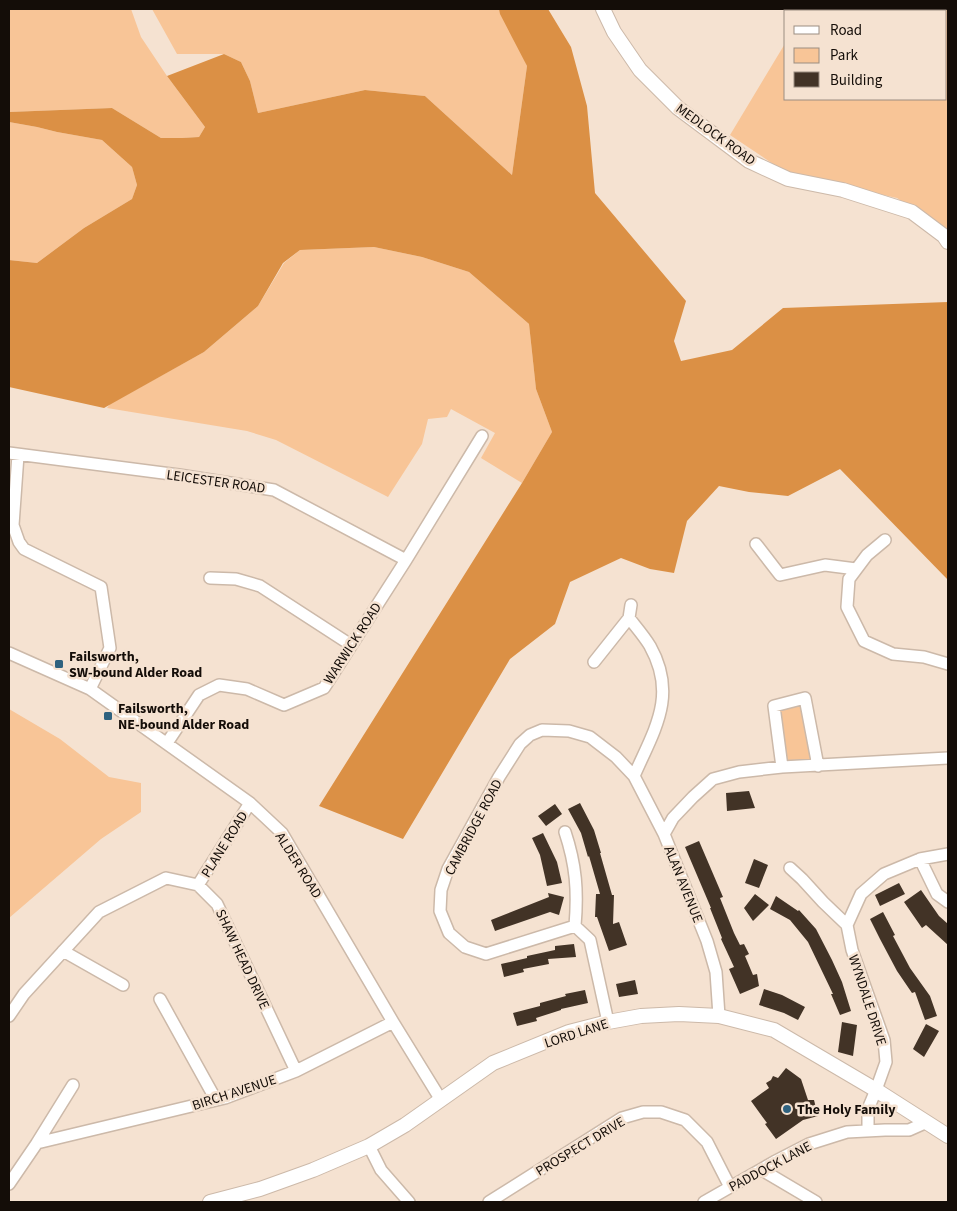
<svg xmlns="http://www.w3.org/2000/svg" width="957" height="1211" viewBox="0 0 957 1211" font-family="'Source Sans 3',sans-serif">
	<style>
		.green { fill: #f8c597 }
		.forest { fill: #db9045 }
		.building { fill: #423326 }
		.lines { fill: none; stroke-linecap: round; stroke-linejoin: round }
		.minor-casing { stroke: #ccb9a9; stroke-width: 14 }
		.tertiary-casing { stroke: #ccb9a9; stroke-width: 16 }
		.minor { stroke: #fff; stroke-width: 11 }
		.tertiary { stroke: #fff; stroke-width: 14 }
		.poi-dot { fill: #2f627f; stroke: #f5e2d1; stroke-width: 2 }
		.labels { text-anchor: middle; stroke-width: 5; stroke-linejoin: round; paint-order: stroke }
		.street-label { font-size: 14px; fill: #140d08; stroke: #f5e2d1 }
		.poi-label { font-size: 14px; font-weight: bold; fill: #140d08; stroke: #f5e2d1; text-anchor: start }
	</style>
	<rect width="100%" height="100%" fill="#f5e2d1"/>
	<path class="green" d="M9,9h122l10,28 26,39 38,51 -6,10 -17,1h-21l-49,-30 -103,4z
		M152,9h351l24,57 -15,109 -87,-79 -60,-6 -107,23 -8,-32 -9,-19 -17,-8h-47z
		M806,9h142v224l-51,-35 -109,-24 -58,-39 56,-93v57h160v-88h-141z
		M9,122l28,5 20,5 45,8 30,27 5,18 -5,14 -48,29 -47,35 -28,-3z
		M374,247l48,10 47,15 60,52 7,65 16,43 -30,51 -41,-25 14,-25 -44,-24 -4,8 -19,2 -6,25 -34,53 -112,-57 -29,-9 -140,-23 3,-4 94,-52 54,-46 26,-43 16,-13z
		M799,702l5,8 11,54 -29,1 -7,-56z
		M9,709l51,30 49,38 32,6v29l-40,27 -92,79z"/>
	<path class="forest" d="M499,9h49l23,38 16,59 8,87 91,108 -12,40 7,20 51,-11 51,-42 165,-6v278l-108,-111 -52,27 -39,-4 -30,-6 -32,35 -13,52 -24,-4 -29,-11 -51,24 -15,42 -45,35 -107,180 -84,-33 203,-323 30,-51 -16,-43 -7,-65 -60,-52 -47,-15 -48,-10 -74,3 -17,13 -25,43 -54,46 -100,56 -95,-21v-127l28,3 47,-35 48,-29 5,-14 -5,-18 -30,-27 -45,-8 -20,-5 -28,-5v-10l103,-4 49,30h21l17,-1 6,-10 -38,-51 57,-22 17,8 9,19 8,32 107,-23 60,6 87,79 15,-109 -27,-52z"/>
	<path class="building" d="M749,791l6,17 -28,3 -1,-18z
		M580,803l14,27 7,23h-1l12,42h2l-1,29 6,-2 8,23 -18,6 -12,-34h-2l1,-23h4l-11,-38 -1,1 -7,-24 -13,-24z
		M555,804l7,10 -16,12 -8,-10z
		M543,833l14,29 5,21 -15,3 -7,-31 -8,-17z
		M699,841l24,56 -3,1 14,35 6,12 4,-1 5,10 -4,2 8,19 4,-1 2,12 -19,8 -11,-25 5,-2 -13,-28 1,-1 -12,-30h1l-26,-61z
		M754,859l14,6 -9,23 -14,-5z
		M899,883l6,11 -25,12 -5,-11z
		M921,890l18,26 9,8v21l-22,-20 -4,3 -18,-26z
		M548,893l16,4 -5,18 -9,-3 -55,19 -4,-11 58,-23z
		M755,894l14,11 -16,16 -9,-13z
		M776,896l22,15 1,-1 17,19 16,31 10,22 9,29 -11,4 -9,-21h2l-25,-52 -18,-22 -20,-11z
		M883,912l12,23 -2,1 17,32 20,28 7,20 -12,4 -10,-28 -3,1 -15,-22 -17,-32 -10,-20z
		M574,944l2,13 -28,2 1,5 -26,5 1,3 -20,5 -3,-13 26,-6v-2l28,-6v-4z
		M635,980l3,14 -19,3 -3,-13z
		M764,989l18,6 23,12 -7,13 -14,-7 -25,-8z
		M585,990l3,13 -27,6v1l-25,8 1,3 -20,5 -4,-13 27,-7v-3l26,-7 -1,-2z
		M842,1022l15,3 -4,31 -15,-4z
		M926,1024l13,7 -15,26 -11,-8z
		M786,1068l15,11 7,21h6l4,16 -15,4 -27,19 -11,-15 2,-1 -16,-22 18,-13 -3,-5 5,-3 2,-4 5,2z"/>
	<g class="lines">
		<g class="minor-casing">
			<path id="minor" d="M9,453l170,22 95,15 132,70
				M18,455l-5,70 6,17 5,7 77,38 9,61 -20,41
				M885,540l-18,15 -18,24 -2,28 17,34 29,13 31,3 24,7
				M756,544l24,31 45,-10 31,4
				M210,578l26,1 24,7 91,59
				M629,618c7,9 15,18 21,28 28,50 4,84 -16,130
				M9,653l81,36 160,114 32,30 111,189 48,78
				M594,662l35,-44 2,-13
				M167,743l32,-48 20,-10 28,4 37,16 40,-17 82,-128 76,-124
				M782,767l-8,-61 31,-8 13,68
				M565,832c11,33 13,59 10,94
				M920,859l17,35 11,8
				M790,868l12,11 21,23 24,23
				M198,885l52,-82
				M63,951l60,34
				M160,999l56,101
				M9,1016l15,-22 75,-82 67,-34 32,7 19,19 79,167
				M719,1016l-3,-44 -9,-31 -43,-107 9,-16 20,-21 20,-18 26,-7 43,-5 166,-9
				M608,1022l-18,-82 -15,-14 -89,28 -21,-7 -16,-14 -9,-22 1,-21 7,-21 51,-92 21,-33 10,-9 12,-5 27,1 21,6 26,20 18,19 30,58
				M868,1131v-22l8,-19 10,-28 -2,-22 -32,-90 -5,-25 14,-31 23,-20 36,-15 28,-5
				M37,1143l188,-45 71,-27 97,-49
				M369,1146l12,24 28,32
				M762,1170l54,32
				M9,1184l28,-41 36,-58
				M489,1202l133,-84 21,-6h18l24,8 22,22 23,45
				M704,1202l70,-40 35,-18 38,-12 38,-2h24l18,-8"/>
		</g>
		<g class="tertiary-casing">
			<path id="tertiary" d="M603,9l11,23 26,38 38,38 71,53 39,18 55,11 69,22 32,24 4,6
				M210,1202l50,-13 53,-19 56,-24 36,-21 88,-62 76,-31 39,-10 33,-6 38,-2 40,2 55,14 102,60 72,46"/>
		</g>
		<use href="#minor" class="minor"/>
		<use href="#tertiary" class="tertiary"/>
	</g>
	<g class="poi-dot">
		<rect x="54" y="659" width="10" height="10" rx="2.5"/>
		<rect x="103" y="711" width="10" height="10" rx="2.5"/>
		<circle cx="787" cy="1109" r="5"/>
	</g>
	<g class="labels">
		<g class="street-label">
			<text transform="translate(716 134) rotate(36)" y="5">MEDLOCK ROAD</text>
			<text transform="translate(216 481) rotate(8)" y="5">LEICESTER ROAD</text>
			<text transform="translate(352 643) rotate(-57)" y="5">WARWICK ROAD</text>
			<text transform="translate(473 827) rotate(-62)" y="5">CAMBRIDGE ROAD</text>
			<text transform="translate(224 844) rotate(-58)" y="5">PLANE ROAD</text>
			<text transform="translate(299 865) rotate(58)" y="5">ALDER ROAD</text>
			<text transform="translate(684 884) rotate(68)" y="5">ALAN AVENUE</text>
			<text transform="translate(243 959) rotate(65)" y="5">SHAW HEAD DRIVE</text>
			<text transform="translate(868 1000) rotate(72)" y="5">WYNDALE DRIVE</text>
			<text transform="translate(576 1033) rotate(-18)" y="5">LORD LANE</text>
			<text transform="translate(234 1092) rotate(-18)" y="5">BIRCH AVENUE</text>
			<text transform="translate(580 1146) rotate(-31)" y="5">PROSPECT DRIVE</text>
			<text transform="translate(770 1166) rotate(-28)" y="5">PADDOCK LANE</text>
		</g>
		<g class="poi-label">
			<text x="69" y="661">Failsworth,<tspan x="69" dy="16">SW-bound Alder Road</tspan></text>
			<text x="118" y="713">Failsworth,<tspan x="118" dy="16">NE-bound Alder Road</tspan></text>
			<text x="797" y="1114">The Holy Family</text>
		</g>
	</g>
	<rect width="957" height="1211" fill="none" stroke="#140d08" stroke-width="20"/>
	<rect x="784" y="10" width="162" height="90" fill="#f5e2d1" stroke="#9b8d81"/>
	<rect x="794" y="26" width="25" height="8" fill="#ffffff" stroke="#9b8d81"/>
	<text x="830" y="35" font-size="15" fill="#140d08">Road</text>
	<rect x="794" y="48" width="25" height="15" fill="#f8c597" stroke="#9b8d81"/>
	<text x="830" y="60" font-size="15" fill="#140d08">Park</text>
	<rect x="794" y="72" width="25" height="15" fill="#423326" stroke="#9b8d81"/>
	<text x="830" y="85" font-size="15" fill="#140d08">Building</text>
</svg>
